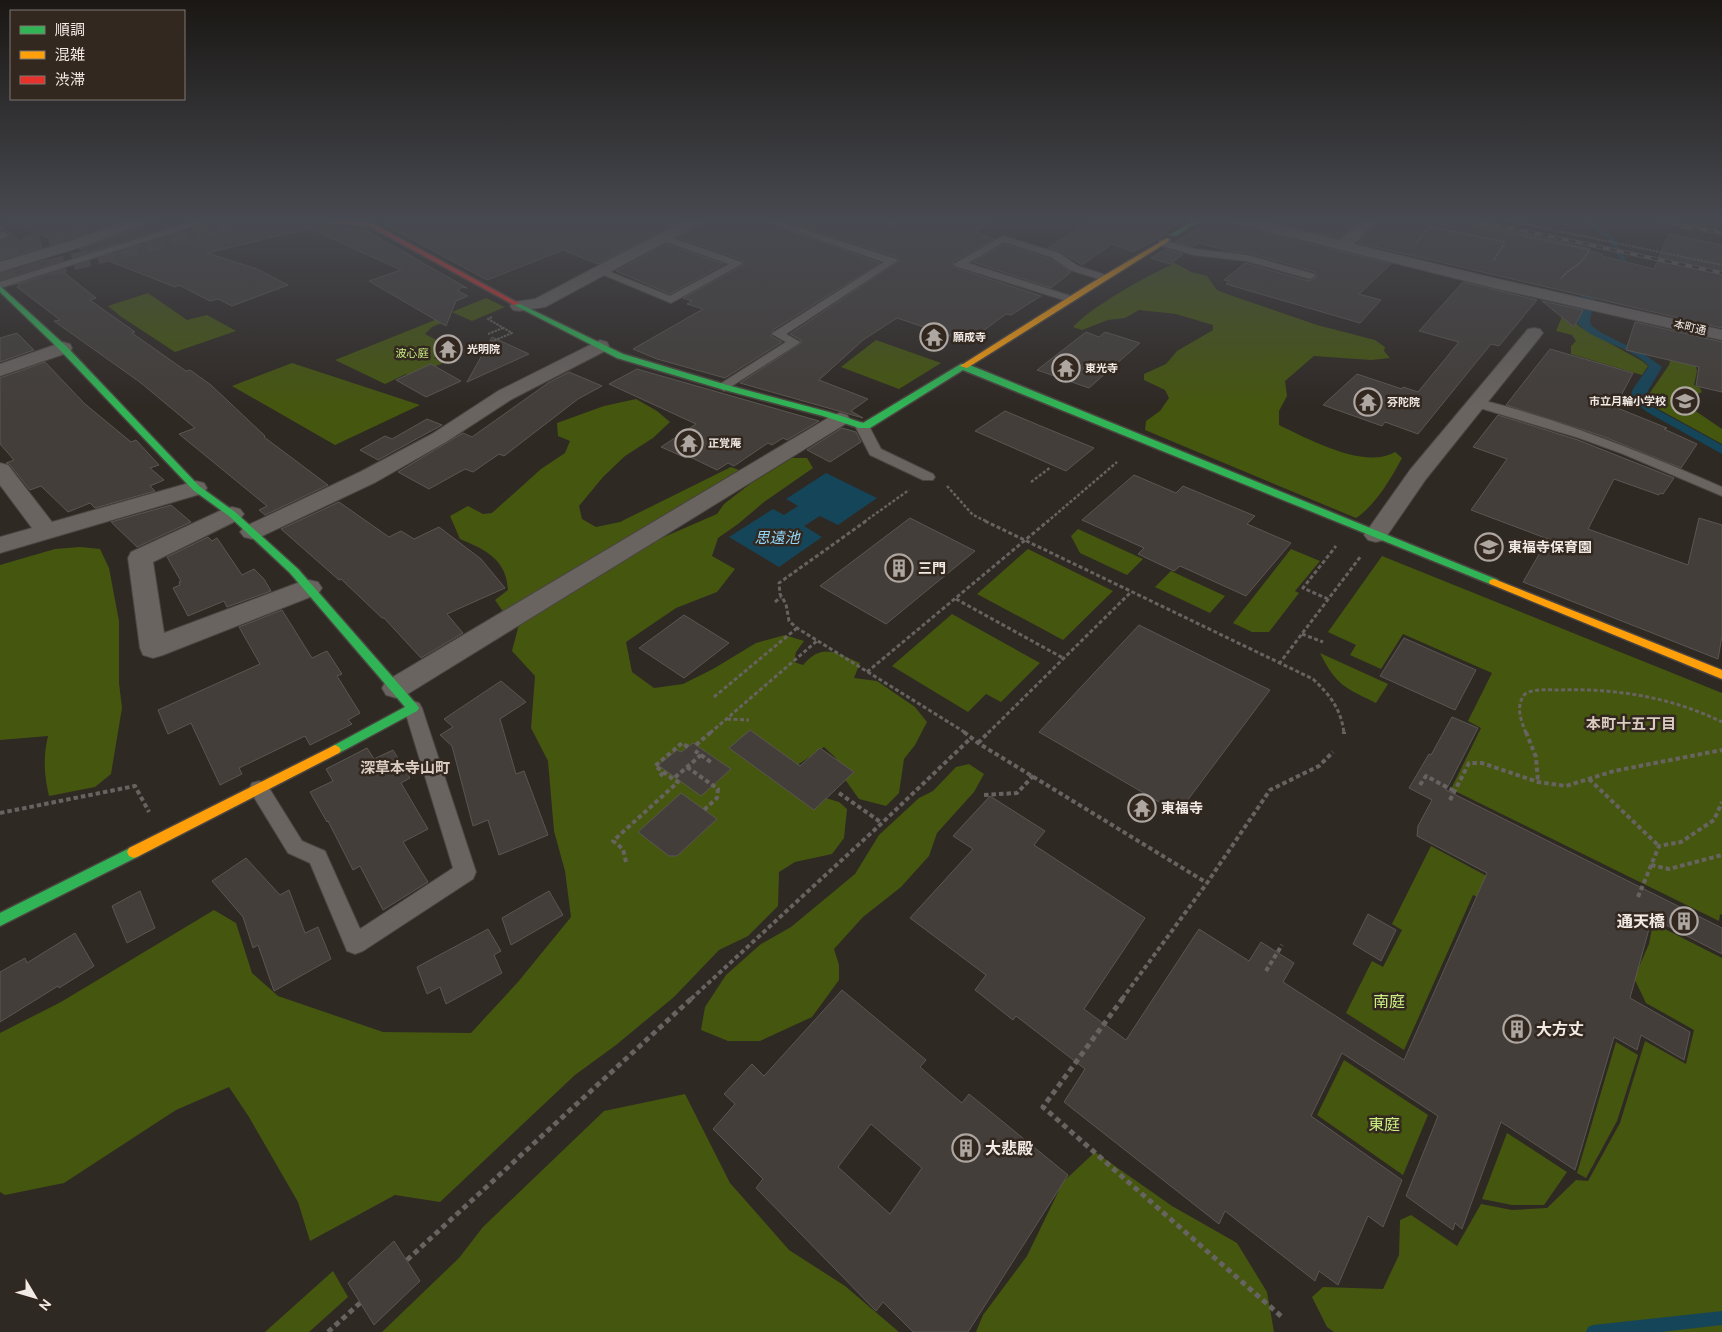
<svg xmlns="http://www.w3.org/2000/svg" width="1722" height="1332" viewBox="0 0 1722 1332" font-family="Ubuntu,'Noto Sans JP',sans-serif">
	<style>
		.green { fill: #45560f }
		.water { fill: #154559 }
		.lines { fill: none; stroke-linecap: round; stroke-linejoin: round }
		.stream { fill: #154559; fill-rule: evenodd }
		.building { fill: #433e3a; stroke: #5b5651; fill-rule: evenodd }
		.highway-tunnel { stroke: #4c4641; stroke-width: 17; stroke-dasharray: 17 8; stroke-linecap: butt }
		.lane-casing { stroke: #4b4541; stroke-width: 2 }
		.street-casing { stroke: #4b4541; stroke-width: 2 }
		.fast-casing { stroke: #4b4541; stroke-width: 3 }
		.slow-casing { stroke: #4b4541; stroke-width: 3 }
		.jam-casing { stroke: #4b4541; stroke-width: 3 }
		.path-far4 { stroke: #676360; stroke-width: 2; stroke-dasharray: 2.5 1; stroke-linecap: butt }
		.path-far3 { stroke: #676360; stroke-width: 2.5; stroke-dasharray: 3 2; stroke-linecap: butt }
		.path-far2 { stroke: #676360; stroke-width: 3; stroke-dasharray: 4 2.5; stroke-linecap: butt }
		.path-far1 { stroke: #676360; stroke-width: 4; stroke-dasharray: 4.5 3; stroke-linecap: butt }
		.path { stroke: #676360; stroke-width: 5; stroke-dasharray: 5.5 4; stroke-linecap: butt }
		.lane { fill: #696460; fill-rule: evenodd }
		.street { fill: #696460; fill-rule: evenodd }
		.fast { fill: #30b455; fill-rule: evenodd }
		.slow { fill: #ff9f0a; fill-rule: evenodd }
		.jam { fill: #e5322d; fill-rule: evenodd }
		.rail-casing { stroke: #686460; stroke-width: 4 }
		.rail { stroke: #332820; stroke-width: 2.5; stroke-dasharray: 7; stroke-linecap: butt }
		.labels { text-anchor: middle; stroke-width: 5; stroke-linejoin: round; paint-order: stroke }
		.far-street-label { font-size: 11px; fill: #f2eae5; stroke: #332820 }
		.far-poi-label { font-size: 11px; font-weight: bold; fill: #f2eae5; stroke: #332820; text-anchor: start }
		.far-park-label { font-size: 11px; fill: #cbee82; stroke: #332820 }
		.poi-label { font-size: 14px; font-weight: bold; fill: #f2eae5; stroke: #332820; text-anchor: start }
		.water-label { font-size: 15px; font-style: italic; fill: #92d7f9; stroke: #332820 }
		.neighbourhood-label { font-size: 15px; font-weight: bold; fill: #dbccc1; stroke: #332820 }
		.near-poi-label { font-size: 16px; font-weight: bold; fill: #f2eae5; stroke: #332820; text-anchor: start }
		.near-park-label { font-size: 16px; fill: #cbee82; stroke: #332820 }
	</style>
	<rect width="100%" height="100%" fill="#2f2924"/>
	<path class="green" d="M1173,262l18,10 16,4 10,14 10,4 90,31 58,15 10,7 -1,4 6,7 -19,2 -57,-4 -29,25 2,15 -8,15v14c29,14 86,45 116,27l7,6c-10,19 -27,48 -46,60l-211,-88 1,-9 14,-10 9,-13 -4,-8 -21,-10v-6l22,-10 11,-13 36,-21v-5l-37,-11 -37,-4 -14,8 -17,2 -26,10 -9,-3c21,-22 70,-49 98,-62z
		M148,293l39,27 20,-5 29,16 -61,21 -55,-36 -12,-10z
		M486,298l19,9 -33,14 -20,-9z
		M1566,307h6l2,2 2,14 4,4 62,34 6,5 -6,9 -71,-21v-8l5,-5 -4,-6 -16,-4z
		M440,318l4,4 -12,5 -7,7 29,15 -20,9 9,5 -31,14 -6,-3 -21,10 -50,-24z
		M876,340l65,23 -42,26 -58,-22z
		M1672,354l23,8 2,9 -3,14 6,3 2,4 -4,2 -4,16 28,19v15l-71,-39 -4,-8 22,-32z
		M292,363l128,42 -85,40 -103,-59z
		M636,399l21,12 13,11 -17,16 -28,18 -22,21 -24,29 3,13 14,8 24,-5 111,-55 8,3 -83,50 -35,24 -117,69 -9,-13 13,-10c-2,-32 -23,-40 -48,-51l-10,-23 18,-10 15,8 9,-1 49,-44 24,-16 5,-12 -12,-5 -1,-13 47,-17z
		M792,458h15l6,10 -49,34 -26,22 -20,14 -6,18 23,13 -18,23 -41,16 -50,34 6,30 22,16 29,-4 30,-15 43,-26 29,-8 19,6 -8,11 -2,10 9,3c19,-23 34,-12 57,-2l-6,15 23,3 38,26 12,15 -12,23 -11,14 -5,34 -13,13 -27,-7 -15,-21 -8,-20 -12,-11 -25,17 -2,19 12,10 30,9 8,7 -3,29 -12,16 -37,8 -16,10 -1,34 -30,30 -29,14 -45,47 -58,48 -41,30 -135,127 -45,-7 -85,46 -12,-39 -49,-85 -20,-30 -53,23 -112,73 -59,12 -5,-3v-159l61,-31 153,-92 22,13 16,50 26,23 105,36 88,1 47,-51 53,-65 -6,-46 -11,-40 -6,-70 -17,-33 4,-52 -23,-25 7,-27 138,-84 60,-26 7,-10 26,-20z
		M1078,529l65,30 -16,16 -47,-22 -9,-17z
		M80,547l20,2 9,19 10,53v62l3,25 -11,66 -16,13 -46,9c-5,-21 -6,-39 -1,-60l-48,4v-175l55,-16z
		M1028,549l85,42 -50,49 -86,-46z
		M1291,549l29,12 -25,30 4,2 -30,39h-17l-19,-9z
		M1382,556l340,137v222l-2,-1 -1,7 -268,-132 30,-61 -13,-7 24,-48 -89,-39 -22,35 -31,-14 6,-10 -28,-13z
		M1171,571l54,25 -15,17 -55,-26z
		M952,614l88,49 -39,39 -15,-8 -18,18 -76,-46z
		M1320,653l68,31 -12,19c-31,-15 -40,-18 -56,-50z
		M969,764l15,10 -10,18 -37,41 -8,23 -28,31 -38,30 -29,32 5,16v15l-27,37 -52,24h-32l-27,-11 4,-23 21,-32 35,-31 30,-17 64,-53 24,-39 40,-37 14,-7 23,-24z
		M1431,846l63,34 -10,20 -11,-5 -69,155 -58,-37 26,-52 11,6 19,-37 -10,-6z
		M1653,923l69,35v374h-388l-7,-5 -15,-30 11,-10 60,2 16,-34 1,-35 11,-5 46,31 24,-42 31,6 35,-2 29,-28 12,1 32,-58 25,-82 41,23 8,-34 -48,-27 -12,-25 15,-34z
		M1616,1042l22,13 -21,66 -31,57 -9,-5z
		M1344,1060l84,55 -25,60 -86,-60z
		M685,1094l45,89 59,67 56,36 54,46h-517l77,-74 24,-31 121,-116z
		M1507,1133l60,39 -23,33h-32l-30,-6z
		M1095,1152l77,54 65,37 30,49 7,40h-298l7,-17 44,-59 36,-74z
		M333,1271l15,26 -39,35h-44z"/>
	<path class="water" d="M1619,262l13,2 -34,23 -8,33 1,5 9,7 44,22 18,13 -17,29 4,9 73,40v9l-75,-42 -17,-14c2,-12 13,-21 19,-32 -19,-21 -52,-22 -71,-42l-2,-17 12,-27z
		M826,473l51,25 -39,27 -18,-9 -16,10 18,11 -43,30 -50,-30 44,-28 11,6 14,-9 -12,-7z"/>
	<g class="lines">
		<path class="stream" d="M1581,220h5l27,17 15,26v5l-5,4h-4v-2l4,-3 -1,-4 -13,-24z
			M1722,1311v14l-61,7h-75l2,-5 5,-2z"/>
	</g>
	<path class="building" d="M8,220h115l-63,22 -53,-20z
		M150,220h5l15,7 -82,26 -9,-4 68,-24z
		M227,220h91l4,5 43,5 102,58 -5,-1 -4,4 10,5 -12,5 -10,25 -77,-45 32,-11 -95,-43v2l-99,24 50,16 31,16 -56,21 -14,-7 -8,2 -31,-16 -4,2 -74,-29 81,-26 4,1z
		M386,220h295l-83,44 -35,-14 -76,30 -107,-58z
		M705,220h54l121,43 -107,67 -2,6 11,6 -57,36 -68,-19 -24,-10 70,-40 -16,-5 5,-3 -9,-3 61,-33 -2,-5 -64,-22 24,-13z
		M780,220h107l2,5 4,2 7,-3 1,-4h97l-23,12 20,7 -42,23v5l88,29 -30,19 -5,-1 -38,28 -71,-24 -34,22 -44,40 49,19 -17,12 12,7 -123,-35 61,-40v-3l-11,-6 109,-73 -2,-4z
		M1092,220h95l-16,6 -6,9 -32,17 -21,-8 -30,21 -22,-14 -12,-3z
		M1207,220h23l4,5 157,39 -32,30 22,6 -21,23 -134,-39 3,-3 -5,-1 21,-17 64,18 8,-4 -2,-5 -67,-19 -19,-2 -31,-8 -5,4 -18,-5 29,-17z
		M1263,220h96l-21,18z
		M1379,220h69l140,30 15,5 -1,1 52,13 15,-35 53,11v83l-364,-85z
		M0,226l33,24 -33,10v-19l11,-7 -6,-4 -5,1z
		M666,244l58,20 -54,30 -54,-23z
		M1004,244l46,15 21,13 -20,16 -78,-26z
		M1166,249l17,5 -13,10 -19,-6z
		M46,260l6,4 -42,13 -5,-4z
		M61,270l35,28 -6,2 45,32 -3,1 54,38 4,-1 21,15 54,51 -1,1 64,48 -63,30 -6,-5 8,-4 -88,-72 16,-6 -54,-45 -87,-62 6,-1 -43,-33 3,-1 -2,-2z
		M1463,282l74,18 -38,46 -8,-2 -73,90 -33,-12 -3,4 -59,-21 34,-31 45,15 1,-2 15,5 41,-50 -40,-11z
		M1542,301l41,9 -9,17z
		M1635,322l87,20v50l-26,-6 3,-19 -73,-17z
		M1086,332l13,5 6,-5 35,11 -51,45 -52,-18z
		M17,333l17,17 -34,12v-24z
		M492,337l37,17 -62,28z
		M1550,349l83,24 -18,34 52,21 -3,1 33,15 -16,24 -79,-32 -96,-31z
		M45,362l40,42 46,38 5,-2 23,25 -9,3 14,12 -14,6 5,5 -60,17 -5,-5 -22,9 -27,-26 -11,4 -21,-26 -3,-1 8,-3 -14,-16v-66z
		M431,364l30,17 -35,16 -30,-17z
		M637,369l182,52 -32,19 -4,-2 -11,7 -4,-2 -34,23 -6,-3 -11,7 -29,-14 -2,2 -25,-11 35,-23 -87,-40z
		M569,372l33,14 -24,13 -74,57 -5,-2 -26,18 -8,-3 -36,20 -31,-17 65,-39 9,4 76,-54z
		M1005,411l31,13 58,24 -28,23 -91,-40z
		M1498,415l80,25 96,38 -11,16 -3,-1 -1,2 -45,-16 -26,50 100,36 11,-47 23,7v111l-4,23 -195,-77 25,-43 -77,-29 36,-51 -34,-12z
		M427,419l15,6 -64,35 -18,-10 25,-14 7,3z
		M842,428l14,4 5,10 -31,20 -23,-12z
		M1134,475l42,18 7,-7 72,30 -8,8 44,19 -45,53 -66,-30 -6,5 -36,-17 6,-6 -62,-28z
		M339,502l50,35 12,-6 13,8 25,-12 42,32 24,29 -58,26 16,19 -42,25 -37,-40h-2l-41,-39 -2,1 -58,-51z
		M171,505l20,17 -54,25 -26,-25z
		M910,518l65,33 -89,73 -66,-38z
		M208,537l4,4 5,-3 25,37 12,-6 10,10 7,12 -44,16 -3,-6 -36,15 -15,-28 7,-3 -1,-3 2,-1 -14,-24z
		M282,610l30,48 15,-7 15,23 -5,2 23,37 -12,7 4,4 -42,21 -5,-9 -66,32 3,6 -22,11 -29,-62 -23,11 -10,-24 102,-46 -21,-37z
		M684,615l45,28 -45,35 -45,-30z
		M1139,625l131,65 -92,123 -139,-81z
		M1404,638l72,32 -21,40 -75,-34z
		M501,681l25,21 -26,17 16,55 8,-3 24,64 -49,20 -11,-35 -15,6 -21,-80 -12,-11 13,-8 -9,-8z
		M1452,717l26,11 -32,62 276,138v26l-70,-36 -22,80 60,34 -6,28 -43,-25 -4,15 -23,-13 -39,133 -74,-48 -39,107 -7,-6 -2,7 -47,-34 32,-80 -96,-63 -31,63 91,64 -19,47 -15,-11 -30,69 -19,-14 -4,10 -90,-70 -6,13 -155,-122 21,-33 -69,-53 -3,4 -38,-30 11,-15 -76,-57 63,-69 -20,-13 37,-40 55,35 -11,14 111,73 -61,91 42,31 73,-111 50,32 12,-19 33,21 -11,19 121,78 83,-187 -70,-37 1,-10 14,-26 -23,-12 20,-34 2,1z
		M750,730l50,36 20,-18 34,24 -40,38 -85,-62z
		M693,743l38,26 -30,27 -43,-31 19,-15 4,2z
		M367,748l7,11 19,-9 17,28 -9,5 27,46 -25,13 25,40 -45,28 -23,-44 -7,4 -25,-49 -1,1 -17,-30 23,-11 -7,-12z
		M681,793l36,26 -40,37h-8l-31,-24z
		M246,858l34,37 9,-5 16,43 13,-6 13,32 -57,32 -16,-46 -5,3 -10,-31 -31,-36z
		M140,891l15,37 -28,15 -15,-37z
		M549,891l14,24 -52,30 -9,-27z
		M1368,914l28,16 -15,31 -28,-17z
		M488,929l13,22 -7,4 8,18 -56,31 -6,-17 -13,7 -10,-27z
		M75,933l19,33 -35,22 -1,-2 -58,36v-50l25,-14 2,5z
		M842,990l84,70 -6,7 42,36 7,-9 99,81 -100,157h-55l-30,-30 -7,9 -120,-123 7,-9 -50,-50 22,-25 -11,-10 28,-30 12,12zM871,1124l51,44 -32,46 -52,-47z
		M394,1241l26,40 -46,44 -26,-42z"/>
	<g class="lines">
		<path class="highway-tunnel" d="M0,251l134,-31
			M0,280l243,-60"/>
		<g class="lane-casing">
			<path id="lane" d="M198,220h14l-212,68v-6z
				M761,220h14l121,39 1,2 -111,73 14,8 -2,2 -74,47 -6,-4 2,-3 66,-42 -14,-8 2,-2 110,-70z
				M889,220h10v2l-5,3 -3,-1z
				M4,232l5,3 -9,4v-6z
				M661,234l80,28 1,2 -71,39 -77,-32 5,-3 4,1 67,27 59,-32 -71,-25 -2,-2z
				M1003,236l56,17 19,13 28,9 1,2 -5,3 -32,-10 -19,-13 -47,-15 -36,21 106,34 1,2 -1,2 -4,1 -115,-36 -1,-2z
				M1162,240l33,9 52,6 67,19 1,2 -5,3 -64,-18 -52,-6 -35,-10v-4z
				M1478,399c84,21 164,53 244,88v9l-99,-42 -44,-16 -106,-32 -1,-3z
				M862,422l7,4 12,23 52,25 2,3 -2,3h-10l-53,-25 -15,-29z
				M413,701l6,2 3,5 54,164 -3,7 -110,72 -8,3 -8,-3 -37,-88 -22,-10 -39,-64 3,-6 7,-2 7,2 36,58 23,10 35,78 93,-61 -49,-160 3,-5z"/>
		</g>
		<g class="street-casing">
			<path id="street" d="M128,220h20l-2,3 -62,23 -84,26v-10l74,-22z
				M685,220h18l-2,3 -156,84 -26,4 -6,-1 -3,-4 3,-4 22,-3z
				M1232,220h24l83,20 23,-20h15l-23,24 140,34 228,52v10l-228,-52 -260,-65z
				M1534,328l6,1 3,4 -3,4 -114,142 -42,61 -8,2 -8,-2 -4,-5 46,-65 118,-141z
				M600,340l7,2 2,4 -2,4 -95,49 -66,43 -70,40 -116,55 -8,2 -8,-2 -4,-5 4,-5 116,-55 72,-38 66,-43z
				M63,342l7,2 2,4 -2,4 -70,24v-12z
				M840,413l7,2 3,4 -3,4 -441,272 -10,3 -10,-3 -4,-7 4,-7 447,-266z
				M0,463l8,2 44,57 144,-41 8,2 3,5 -3,5 -204,60v-16l32,-9 -32,-43z
				M232,507l8,2 4,5 -4,5 -87,43 11,71 136,-51 9,-2 9,2 4,6 -4,6 -155,61 -10,3 -10,-3 -3,-7 -12,-90 3,-6 93,-43z"/>
		</g>
		<g class="fast-casing">
			<path id="fast" d="M1194,220h7l-26,16 -5,-1z
				M0,286l66,60 133,140 36,26 63,57 119,136 2,3 -2,3 -78,42h-8l-2,-3 2,-3 74,-40 -115,-134 -61,-57 -36,-26 -133,-140 -60,-58z
				M514,303h4l105,51 104,31 102,27 34,11 98,-59h6l531,216 1,2 -1,2h-8l-527,-214 -93,58h-11l-36,-12 -102,-27 -104,-31 -103,-53z
				M134,846l5,2 2,4 -2,4 -139,70v-13z"/>
		</g>
		<g class="slow-casing">
			<path id="slow" d="M1167,238l3,2 -1,1 -202,127 -7,-2 128,-81z
				M1494,579l228,91v9l-232,-95 -1,-2 1,-2z
				M335,745l4,2 2,3 -2,3 -200,103 -5,2 -5,-2 -2,-4 2,-4z"/>
		</g>
		<g class="jam-casing">
			<path id="jam" d="M324,220l48,3 148,81 -6,1 -145,-79 -42,-4z"/>
		</g>
		<path class="path-far4" d="M1458,220l131,29c-6,17 -20,18 -28,30
			M1505,220l217,45
			M1416,243l14,-16 75,15 -12,19
			M488,334l15,-6
			M491,342l21,-9 -24,-14 4,-2"/>
		<path class="path-far3" d="M1031,482l20,-15
			M947,486l26,29 15,7
			M864,522l45,-32
			M1047,522l70,-60"/>
		<path class="path-far2" d="M866,521l-87,62 1,11 6,10 3,17 8,7 169,105
			M985,521l328,158c17,16 28,30 31,54
			M956,599l107,59
			M1328,599l-25,-11 33,-42
			M775,602l6,-5
			M1302,634l21,8
			M1279,664l82,-108
			M867,672l181,-151
			M714,697l83,-69
			M727,719l22,1
			M710,733l108,-93
			M988,733l143,-141
			M1526,733c-5,-12 -11,-28 -1,-39 10,-6 22,-4 33,-4 57,-2 113,7 164,32"/>
		<path class="path-far1" d="M964,732l14,11 229,140
			M1344,732v2
			M1526,732l10,25 2,25
			M978,743l11,-11
			M696,745l15,-13
			M688,747l-6,-4 -27,23 18,13 28,-24 -6,-4
			M701,755l11,8
			M687,767l31,22 -1,9 -13,12
			M660,776l4,-4
			M1589,779l70,67
			M1420,785l6,-9 28,15
			M839,793l43,30
			M984,795l33,-2 17,-18
			M1450,800l19,-37h13l56,19 28,4 48,-15 108,-21
			M0,813l135,-27 14,26
			M626,862l-3,-13 -10,-8 65,-59 -5,-3
			M1651,865l18,4 53,-14
			M1638,897l21,-51 22,-4 33,-22 8,-18
			M1266,971l16,-26
			M691,999l191,-176 90,-86
			M1122,999l85,-116 63,-93 49,-24 14,-14"/>
		<path class="path" d="M1123,998l-80,109 239,210
			M407,1260l285,-262
			M328,1332l32,-29"/>
		<use href="#lane" class="lane"/>
		<use href="#street" class="street"/>
		<use href="#fast" class="fast"/>
		<use href="#slow" class="slow"/>
		<use href="#jam" class="jam"/>
		<g class="rail-casing">
			<path id="rail" d="M1473,220l249,53
				M1652,220l70,13"/>
		</g>
		<use href="#rail" class="rail"/>
	</g>
	<linearGradient id="sky" x2="0" y2="1"><stop stop-color="#1a1714"/><stop offset="0.54" stop-color="#474950"/><stop offset="1" stop-color="#474950" stop-opacity="0"/></linearGradient>
	<rect width="1722" height="406" fill="url(#sky)"/>
	<defs>
		<g id="temple-ring" transform="scale(1.4375)"><circle r="9.5" fill="#332820" stroke="#aea6a1" stroke-width="1.5"/><path d="M0-6L5-2H3V0L6.5 2.5H4V6H1.5V3h-3V6H-4V2.5H-6.5L-3 0V-2H-5Z" fill="#aea6a1"/></g>
		<g id="school-ring" transform="scale(1.4375)"><circle r="9.5" fill="#332820" stroke="#aea6a1" stroke-width="1.5"/><path d="M0-5L7-2L0 1L-7-2ZM-4 1L0 2.5L4 1V4Q0 6-4 4Z" fill="#aea6a1"/></g>
		<g id="building-ring" transform="scale(1.4375)"><circle r="9.5" fill="#332820" stroke="#aea6a1" stroke-width="1.5"/><path d="M-4-6H4V6H1V3H-1V6H-4ZM-2.5-4.3h1.7v1.8h-1.7ZM.8-4.3h1.7v1.8H.8ZM-2.5-1h1.7V.8h-1.7ZM.8-1h1.7V.8H.8Z" fill="#aea6a1"/></g>
	</defs>
	<g fill-rule="evenodd">
		<use href="#temple-ring" x="934" y="337"/>
		<use href="#temple-ring" x="448" y="349"/>
		<use href="#temple-ring" x="1066" y="368"/>
		<use href="#school-ring" x="1685" y="401"/>
		<use href="#temple-ring" x="1368" y="402"/>
		<use href="#temple-ring" x="689" y="443"/>
		<use href="#school-ring" x="1489" y="547"/>
		<use href="#building-ring" x="899" y="568"/>
		<use href="#temple-ring" x="1142" y="808"/>
		<use href="#building-ring" x="1684" y="921"/>
		<use href="#building-ring" x="1517" y="1029"/>
		<use href="#building-ring" x="966" y="1148"/>
	</g>
	<g class="labels">
		<g class="far-street-label">
			<text transform="translate(1690 327) rotate(13)" y="4">本町通</text>
		</g>
		<g class="far-poi-label">
			<text x="953" y="341">願成寺</text>
			<text x="467" y="353">光明院</text>
			<text x="1085" y="372">東光寺</text>
			<text x="1666" y="405" text-anchor="end">市立月輪小学校</text>
			<text x="1387" y="406">芬陀院</text>
			<text x="708" y="447">正覚庵</text>
		</g>
		<g class="far-park-label">
			<text x="412" y="357">波心庭</text>
		</g>
		<g class="poi-label">
			<text x="1508" y="552">東福寺保育園</text>
			<text x="918" y="573">三門</text>
			<text x="1161" y="813">東福寺</text>
		</g>
		<g class="water-label">
			<text x="777" y="543">思遠池</text>
		</g>
		<g class="neighbourhood-label">
			<text x="1631" y="729">本町十五丁目</text>
			<text x="405" y="773">深草本寺山町</text>
		</g>
		<g class="near-poi-label">
			<text x="1665" y="927" text-anchor="end">通天橋</text>
			<text x="1536" y="1035">大方丈</text>
			<text x="985" y="1154">大悲殿</text>
		</g>
		<g class="near-park-label">
			<text x="1389" y="1007">南庭</text>
			<text x="1384" y="1130">東庭</text>
		</g>
	</g>
	<rect x="10" y="10" width="175" height="90" fill="#332820" stroke="#7f766f"/>
	<rect x="20" y="26" width="25" height="8" fill="#30b455" stroke="#7f766f"/>
	<text x="55" y="35" font-size="15" fill="#f2eae5">順調</text>
	<rect x="20" y="51" width="25" height="8" fill="#ff9f0a" stroke="#7f766f"/>
	<text x="55" y="60" font-size="15" fill="#f2eae5">混雑</text>
	<rect x="20" y="76" width="25" height="8" fill="#e5322d" stroke="#7f766f"/>
	<text x="55" y="85" font-size="15" fill="#f2eae5">渋滞</text>
	<g transform="translate(35 1297) rotate(128)" stroke="#332820" stroke-width="4" paint-order="stroke">
	<path d="M0-4L9 19L0 12L-9 19Z" fill="#f2eae5"/>
	<text y="-8" font-size="14" font-weight="bold" text-anchor="middle" fill="#f2eae5">N</text>
	</g>
</svg>
